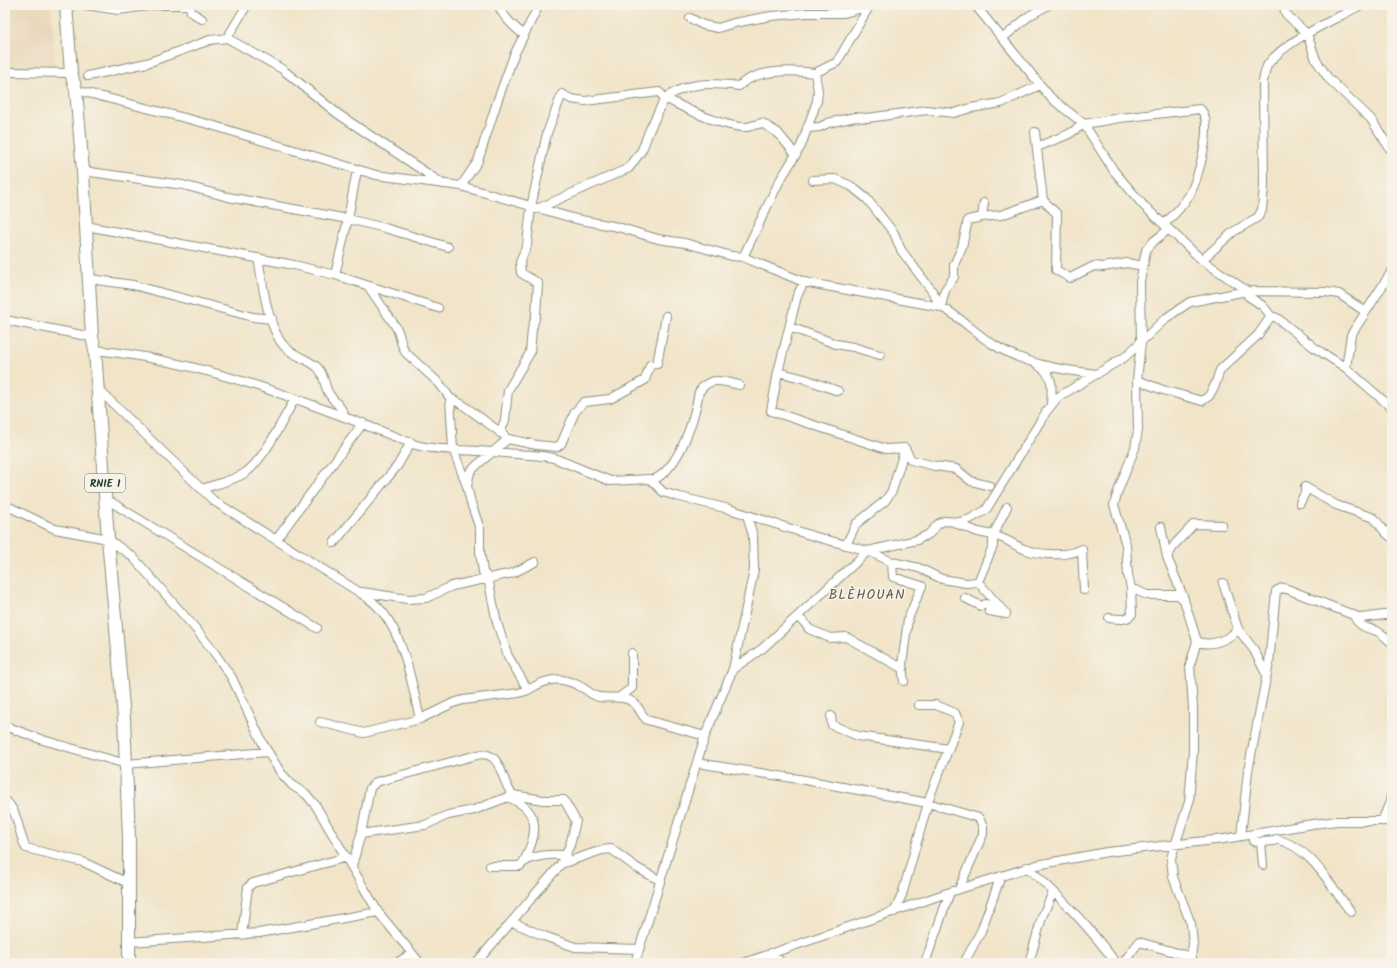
<svg xmlns="http://www.w3.org/2000/svg" width="1397" height="968" viewBox="0 0 1397 968" font-family="Kalam,sans-serif">
	<style>
		.built { fill: #e8d5b7 }
		.lines { fill: none; stroke-linecap: round; stroke-linejoin: round }
		.minor-casing { stroke: #88907e; stroke-width: 10 }
		.highway-casing { stroke: #88907e; stroke-width: 14 }
		.minor { stroke: #fff; stroke-width: 8 }
		.highway { stroke: #fff; stroke-width: 12 }
		.labels { text-anchor: middle; stroke-width: 3.5; stroke-linejoin: round; paint-order: stroke }
		.shield { fill: #f7f3e8; stroke: #60746a; stroke-width: 1 }
		.shield-label { font-size: 11px; font-weight: bold; fill: #1f3d34 }
		.quarter-label { font-size: 14px; letter-spacing: 1px; fill: #635d4e; stroke: #f7f3e8 }
	</style>
	<rect width="100%" height="100%" fill="#f7f3e8"/>
	<filter id="ink" filterUnits="userSpaceOnUse"><feTurbulence type="fractalNoise" baseFrequency=".025" numOctaves="2"/><feDisplacementMap in="SourceGraphic" scale="8" xChannelSelector="R" yChannelSelector="G"/><feConvolveMatrix kernelMatrix="1 2 1 2 8 2 1 2 1" color-interpolation-filters="sRGB"/></filter>
	<filter id="wash" filterUnits="userSpaceOnUse"><feTurbulence type="fractalNoise" baseFrequency=".012" numOctaves="4" result="noise"/><feDisplacementMap in="SourceGraphic" scale="16" xChannelSelector="R" yChannelSelector="G"/><feGaussianBlur stdDeviation="0.9" result="paint"/><feColorMatrix in="noise" values="0 0 0 0 0 0 0 0 0 0 0 0 0 0 0 0 0 1.4 0 .05"/><feComposite in="paint" operator="in"/></filter>
	<g filter="url(#wash)">
		<rect width="100%" height="100%" fill="#f1e4c9"/>
		<path class="built" d="M5,5h46l4,64 -50,-1z"/>
	</g>
	<g filter="url(#ink)">
		<g class="lines">
			<g class="minor-casing">
				<path id="minor" d="M86,5l32,5 36,-5h38
					M498,5c6,13 15,21 26,30
					M975,5l76,93 33,26 30,47 29,34 59,55 45,31 1,5 15,10 8,10 -13,19 -38,35 -5,15 -6,11 -7,5 -39,-11 -26,-10
					M1283,5l3,9 21,20 9,26 12,18 43,41 21,33
					M190,6l1,6 11,7
					M690,18l13,7 15,3 16,-5 37,-7 35,-3h38l26,-7
					M227,38l20,-33
					M1003,38l26,-22 19,-11
					M5,72l66,1
					M88,76l59,-13 63,-23 17,-2 55,31 56,45 105,70
					M76,90l132,34 168,51 85,11 115,33 42,8 40,12 27,4 47,13 11,1 61,25 137,25c19,9 32,25 50,36 32,21 69,27 106,31
					M807,128l13,-1 8,-4 27,-6 12,1 60,-8 27,3 17,-5 30,-5 39,-18
					M1035,132l8,68
					M1037,147l32,-13 15,-10 36,-6 80,-9c15,11 -2,70 -10,85 -7,11 -16,21 -26,30
					M83,171l100,14 45,12 120,22 9,-49
					M813,180l22,-1 16,7 16,13 27,34 7,17 31,41 9,16 4,-17 9,-13v-12l8,-18 6,-27 14,-3 2,-14
					M461,186l17,-25 20,-62 16,-44 25,-50
					M537,209l92,-41 13,-18 8,-21 15,-31c19,10 60,30 82,29 5,-1 10,-3 15,-4l16,10 18,22
					M982,217l19,-2 42,-15 14,14 -1,56 14,8 24,-12 9,1 24,-4 16,3
					M86,226l208,39 41,10 103,33
					M1169,229l-15,12 -8,9 -6,32 1,60 -4,38 1,50 -3,18 -17,43 -4,14 12,40 2,30 3,13 16,7h31l6,5 13,41c13,7 33,-2 41,-12
					M743,257l36,-75 22,-36 16,-45 1,-10 -3,-18 22,-11 33,-57
					M258,258c5,27 8,59 22,83 9,14 25,16 37,26 7,6 7,17 11,25 5,10 14,13 17,25
					M1202,260l31,-28 25,-15 4,-7 2,-24 -1,-104c1,-5 2,-13 5,-18 18,-24 66,-44 93,-59
					M1392,271l-41,64 -5,33 46,40
					M335,275l13,-56 37,9 63,19
					M90,279l43,6 120,32 19,2
					M804,282l-7,14 -19,76 27,7 33,12
					M368,286l28,41c5,9 4,18 10,26l34,31 10,14 13,7 41,30
					M666,316l-9,48 -7,1 -5,15 -35,19 -26,3 -9,10 -14,32 -4,3 -20,-2 -29,-6 -31,26 -7,7 -3,14 4,17 9,26v22l3,21 5,6 9,45 11,33 20,34c21,-13 34,-14 55,-2 5,3 10,8 16,9 13,2 23,-3 35,6 5,4 7,12 13,17l58,16
					M1271,316l6,2 38,30 31,20
					M5,320l87,17
					M790,327l46,17 17,3 27,8
					M95,350c111,11 218,54 321,95 12,4 29,4 42,5 28,1 56,4 84,6l12,2 56,23 40,-2 13,13 13,4 53,13 84,27 55,15 24,11 27,6 23,11 24,4 12,-1 15,-36v-11l-15,-3 -25,-10
					M1039,366c15,9 13,22 12,38
					M778,372l-7,39 115,38 19,-1 6,12 24,6 21,3 15,12 19,5
					M99,390l115,111 145,91c7,5 14,9 19,15 26,27 34,77 42,112
					M450,398l3,51 14,37
					M500,433l5,-13 3,-30 22,-37 2,-24 4,-14 2,-32 -17,-10 -1,-11 7,-17 4,-38 16,-74 15,-39 9,5 14,2 74,-9 6,6c25,-17 45,-15 74,-12 17,-17 53,-16 76,-13
					M653,480c27,-12 41,-60 46,-88 10,-16 24,-11 40,-7
					M202,489c14,-5 30,-8 43,-16 20,-14 37,-53 50,-74
					M106,499l211,129
					M1300,503l5,-10v-6l31,18 38,13 12,15 6,5
					M5,505l50,24 53,10 25,18 62,71 19,24 18,26 31,66 18,29 12,13 13,8 10,12 62,106 42,51
					M1161,527l6,30 17,42
					M995,532l1,4c11,3 18,9 28,13 14,6 44,8 58,0l2,41
					M993,535l14,-28
					M276,540l87,-117
					M334,543l64,-78 13,-23
					M846,545l10,-21 29,-23 7,-10 13,-43
					M1167,557l8,-13 19,-20 28,1
					M892,562l1,15 29,9 -14,33 -6,46 2,16
					M1223,583l15,46 16,21 12,24
					M362,592l45,7 19,-1 26,-12 61,-13 22,-11
					M965,598l16,8 5,-2 5,3 -2,4 17,3 -28,-32
					M1354,616c4,10 13,12 23,15 5,3 11,8 15,12
					M797,617l7,5 5,7 21,9 16,-1 57,32
					M1109,618c8,1 18,3 23,-4l-1,-26
					M733,669l30,-21 105,-97 49,-11 12,-6 9,-10 6,-3 16,1 10,-3 16,-9 60,-98 12,-15 67,-40 41,-39 24,-16 57,-11 79,1 13,2 27,18
					M621,696l11,-8v-35
					M831,716l1,9 26,11 91,13
					M320,722l44,11 56,-14 33,-16 10,-3 56,-7 9,-3
					M5,726l38,14 83,24 142,-12
					M697,763l108,17 123,23 51,15 4,9v7l-24,55
					M510,798c33,14 27,38 13,65
					M5,800c14,12 13,33 21,48l57,14 47,22
					M1382,821l8,-19 2,-12
					M361,834l64,-9 23,-10 26,-5 39,-15
					M1252,834l1,7 8,1 2,23
					M1241,836l7,-65 21,-108 7,-72 6,-3 5,1 74,29 31,-4
					M1261,842l13,-1 2,-2c37,9 53,46 75,73
					M561,864l41,-14 9,-1 26,19 24,13
					M352,866l9,-32 9,-46 6,-6 101,-27c26,-6 23,27 36,40l30,5h21l12,21 -6,24 -9,19 -85,99
					M490,866h30c8,-11 34,-13 47,-10
					M1027,867c33,29 63,61 89,96
					M894,912l8,-17 28,-99 29,-74 -4,-9 -19,-8h-17
					M512,922l32,14 31,11 64,2
					M242,935l6,-48 5,-4 94,-26
					M129,942l130,-9 119,-21
					M771,953l11,10
					M397,963l15,-10
					M635,963l70,-227 28,-67 21,-99 -1,-34 -6,-21
					M744,963l206,-71 87,-27 70,-13 117,-13 82,-14 31,-4h55
					M925,963l25,-71
					M964,963l17,-32 20,-55
					M1029,963l13,-46 11,-25
					M1123,963l16,-21 53,15
					M1190,963l3,-19 -2,-20 -18,-47 -2,-19 18,-56 4,-51v-44l-3,-42 7,-24"/>
			</g>
			<g class="highway-casing">
				<path id="highway" d="M66,5l5,68 5,17 7,81 9,166 3,13 13,189 16,179 5,119v126"/>
			</g>
			<use href="#minor" class="minor"/>
			<use href="#highway" class="highway"/>
		</g>
	</g>
	<g class="labels">
		<rect class="shield" x="85" y="474" width="40" height="18" rx="3"/>
		<g class="shield-label">
			<text x="105" y="487">RNIE 1</text>
		</g>
		<g class="quarter-label">
			<text x="867" y="599">BLÈHOUAN</text>
		</g>
	</g>
	<rect width="1397" height="968" fill="none" stroke="#f7f3e8" stroke-width="20"/>
</svg>
